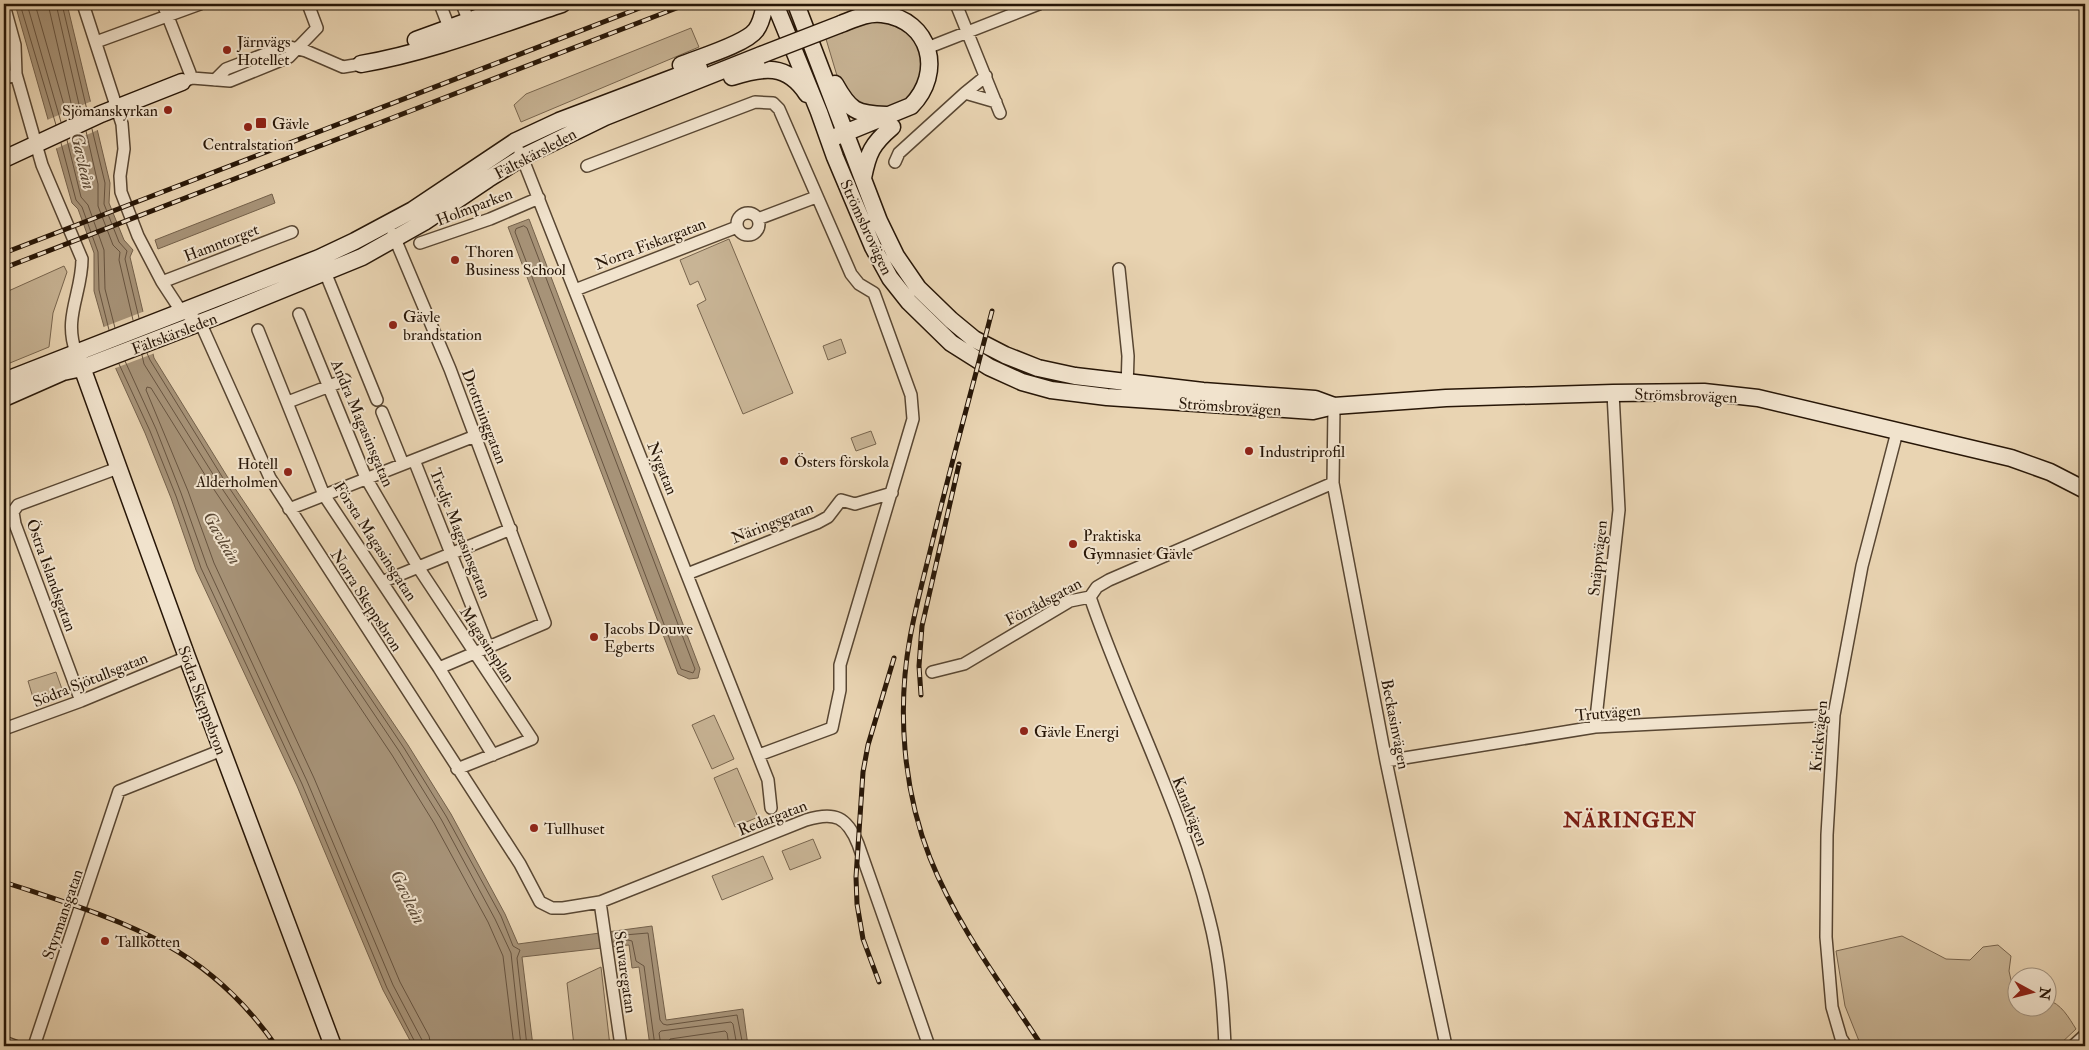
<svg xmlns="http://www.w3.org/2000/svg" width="2089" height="1050" viewBox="0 0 2089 1050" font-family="'IM FELL Double Pica',serif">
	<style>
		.green { fill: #c8b495; stroke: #78654e }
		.water { fill: #a79378; stroke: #74614b }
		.pier { fill: #e9d4b2 }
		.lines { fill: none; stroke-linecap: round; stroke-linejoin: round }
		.shore { stroke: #675440; stroke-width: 1 }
		.street-casing { stroke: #584632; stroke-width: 14 }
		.secondary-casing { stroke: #271607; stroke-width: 19 }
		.street { stroke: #f1e3cd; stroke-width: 11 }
		.secondary { stroke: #f1e3cd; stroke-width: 16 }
		.rail-casing { stroke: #271607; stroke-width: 5 }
		.rail { stroke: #f1e3cd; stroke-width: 3; stroke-dasharray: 9; stroke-linecap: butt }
		.secondary-bridge-casing { stroke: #271607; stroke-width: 19; stroke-linecap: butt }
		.secondary-bridge { stroke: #f1e3cd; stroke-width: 16 }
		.poi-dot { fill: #8f2418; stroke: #f1e3cd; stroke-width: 2 }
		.labels { text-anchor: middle; stroke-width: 4; stroke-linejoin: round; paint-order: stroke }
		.poi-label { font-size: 16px; fill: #271607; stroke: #f1e3cd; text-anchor: start }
		.street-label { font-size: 16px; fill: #271607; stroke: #f1e3cd }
		.water-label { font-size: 18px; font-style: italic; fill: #5a4834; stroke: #f1e3cd }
		.district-label { font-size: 21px; font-weight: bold; letter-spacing: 1px; fill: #7a1f14; stroke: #f1e3cd }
	</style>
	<rect width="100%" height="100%" fill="#e9d4b2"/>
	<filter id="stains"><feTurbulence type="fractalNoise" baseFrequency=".004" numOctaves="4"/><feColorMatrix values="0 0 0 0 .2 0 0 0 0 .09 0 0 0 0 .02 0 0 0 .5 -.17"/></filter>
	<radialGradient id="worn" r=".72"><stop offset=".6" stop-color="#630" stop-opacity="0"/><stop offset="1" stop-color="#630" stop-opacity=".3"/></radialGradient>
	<path class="green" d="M869,19c15,2 29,3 40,13 23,22 15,62 -13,74 -3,2 -7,4 -10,5 -8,1 -19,-3 -27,-4l-21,-28 -12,-40 3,-4z
		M691,28l8,19 -178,75 -7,-17 12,-11z
		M729,239l64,154 -50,21 -46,-109 9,-5 -8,-19 -8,4 -10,-25z
		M64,266l3,6 -14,41 -4,34 -44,18 -1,-72z
		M841,339l5,14 -18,7 -5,-14z
		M871,431l5,13 -20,7 -5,-13z
		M56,672l7,20 -29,9 -6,-20z
		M714,715l20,44 -22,10 -20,-44z
		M737,768l21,49 -23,10 -21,-49z
		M813,839l8,19 -31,12 -8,-19z
		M763,856l10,23 -51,21 -10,-24z
		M1902,936l44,23 24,1 13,-13 15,-2 13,11 -2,15 4,18 3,2v17h30l1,-8c14,3 22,18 29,29l-18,17h-197l-16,-40 -9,-55z
		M601,967l9,79h-36l-7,-63z"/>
	<path class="water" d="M15,4h52l43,179 -1,20 15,37 9,10 -3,7 24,101 76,123 178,264 43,69 54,100 13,30 134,-18 14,94 77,-11 5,37h-98l-11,-79 -7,1 -3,-23 -107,12 11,89h-120l-30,-56 -86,-204 -101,-216 -25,-72 -26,-65 -29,-64 -22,-78v-38l-16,-44 -6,-6z
		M272,194l3,9 -117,46 -3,-9z
		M529,219l171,450 -2,9 -9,1 -11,-5 -170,-447z"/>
	<path class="pier" d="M92,101l8,28 -45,20 -8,-29z
		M145,311l10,42 -42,16 -12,-41z"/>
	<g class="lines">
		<path class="shore" d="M20,4l36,121
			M27,4l34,118
			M35,4l33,115
			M48,4l26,112
			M56,4l25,109
			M62,4l25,106
			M92,129l13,54 -1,21 15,38 8,9 -2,8 14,59
			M86,131l12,53v22l15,39 7,7 -1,8 14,60
			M73,137l11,38 3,2 1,-3 -9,-39
			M67,140l14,57 7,8 16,45 1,39 10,39
			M61,143l15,57 6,7 16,45 1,38 10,40
			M524,226l3,2 168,441 -2,4 -12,-4 -166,-437 1,-3z
			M147,353l3,7 76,123 178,265 42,68 55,100 12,30 7,4 -3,8 10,88
			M142,355l2,9 77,123 178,264 42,68 54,100 16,34 10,93
			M125,361l31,68 25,64 26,73 100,215 86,204 29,55 2,6
			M119,364l31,67 26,65 25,72 101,216 85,204 30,58
			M612,936l36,-3 12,87 3,4 4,1 70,-10 6,31
			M613,942l15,-2 4,1 4,20 8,5 11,80
			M431,1046l-2,-10 -29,-54 -86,-204 -100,-215 -26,-72 -42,-101 1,-3 4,1 64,103 177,264 42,68 54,99 15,34 11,90
			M661,1046l-2,-13 2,-2 70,-9 2,2 4,22
			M668,1046l2,-7 55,-8 2,2 2,13"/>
		<g class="street-casing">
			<path id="street" d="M83,4l39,120 2,25 -4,27 1,16 17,44 24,46 19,29 19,11 70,156 250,386 20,38 12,6h11l37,-6 206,-82c29,-9 41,-3 52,24l71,202
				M163,4l27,69
				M440,4l12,31
				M462,4l9,23
				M956,4l44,109
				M4,5l11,40 1,29 26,91 40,94c0,34 -19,59 -6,93
				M96,42l104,-38
				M927,48l112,-44
				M4,79l12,-5
				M215,80l11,-11 60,-23 20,5 37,16 18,-3
				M182,82l10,-4 38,3 59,-24 28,-29 -9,-24
				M965,93l21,-17
				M520,152l248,628 3,28
				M895,162l4,-9 66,-60 31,9
				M587,166l168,-64 18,1 6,6 72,165 8,10 15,9 37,102 2,24 -73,246v25l-8,38 -73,27
				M737 224a11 11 0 1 1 22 0a11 11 0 1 1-22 0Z
				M758,219l58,-22
				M393,234l57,135 95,254 -106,45
				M420,243l70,-24 49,-21
				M323,267l54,133
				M1119,269l9,87 -1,33
				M162,282l130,-50
				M575,290l162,-63
				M299,314l67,164 52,89 114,172 -75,30
				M258,330l66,165 115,173 54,87
				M288,402l57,-22
				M1334,406l-1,77 53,278 60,285
				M382,412l21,52
				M414,460l74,187
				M289,509l186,-73
				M687,574l130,-51 11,-6 13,-17 14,4 37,-11
				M382,582l129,-53
				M1090,597c37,108 92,210 119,321 11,42 14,85 16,128
				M932,672l32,-8 106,-63 20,-4 7,-10 12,-7 224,-97
				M81,701l-66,-177 -2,-12 5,-7 100,-37
				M1595,727l24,-217 -6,-117
				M4,729l77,-28 106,-44
				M1386,761l209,-34 239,-12
				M600,902l21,144
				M4,1042l11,4
				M34,1046l85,-255 103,-41
				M1846,1046l-5,-8 -9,-31 -6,-70 1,-102 7,-120 28,-149 35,-134
				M2073,1046l12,-11"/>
		</g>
		<g class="secondary-casing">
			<path id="secondary" d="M775,4l44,108 16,45 38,90 17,31 19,24 42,41 38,24 33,15 29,8 56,7 206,14 21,-5 112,-8 167,-5 91,-1 54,6 253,60 39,14 35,18
				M796,4l83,217 17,35 22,32 33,32 23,19 31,16 33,13 37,8 128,15 112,8 19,7
				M416,40l99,-36
				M361,64c69,-12 135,-38 201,-60
				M681,65c17,-7 65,-21 75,-35 6,-8 7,-17 9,-26
				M732,77c31,-10 55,-14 75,17
				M835,84c15,27 21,30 51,31
				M835,137l76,-31c33,-33 20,-86 -29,-92 -14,-2 -28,5 -41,10
				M4,159l97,-45 81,-32
				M863,178c5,-25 9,-34 29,-51
				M79,359l108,298 146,389
				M4,381l315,-123 36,-17 58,-31 103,-69 43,-20 140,-53
				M4,398l59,-26 19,-4 138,-53 142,-58 62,-35 64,-43 35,-22 82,-40 156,-62"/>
		</g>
		<use href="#street" class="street"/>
		<use href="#secondary" class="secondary"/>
		<g class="rail-casing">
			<path id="rail" d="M4,253l646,-249
				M4,268l683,-264
				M992,311c-19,75 -40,149 -58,224 -8,34 -18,69 -24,103 -13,71 -7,152 20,220 27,68 72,127 112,188
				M921,695l-2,-29 3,-40 37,-162
				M4,882c114,38 199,59 272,164
				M879,982l-16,-43 -6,-35 -1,-27 7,-105 5,-27 26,-87"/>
		</g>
		<use href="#rail" class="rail"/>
		<g class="secondary-bridge-casing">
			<path id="secondary-bridge" d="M761,55l80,-31"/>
		</g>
		<use href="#secondary-bridge" class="secondary-bridge"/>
	</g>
	<g class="poi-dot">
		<circle cx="227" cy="50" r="5"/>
		<circle cx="168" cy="110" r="5"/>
		<rect x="255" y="117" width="12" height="12" rx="2.5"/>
		<circle cx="248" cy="127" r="5"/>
		<circle cx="455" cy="260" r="5"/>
		<circle cx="393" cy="325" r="5"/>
		<circle cx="1249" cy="451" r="5"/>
		<circle cx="784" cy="461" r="5"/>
		<circle cx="288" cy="472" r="5"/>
		<circle cx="1073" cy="544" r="5"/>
		<circle cx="594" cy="637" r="5"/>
		<circle cx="1024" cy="731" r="5"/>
		<circle cx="534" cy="828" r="5"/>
		<circle cx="105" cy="941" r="5"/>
	</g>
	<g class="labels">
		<g class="poi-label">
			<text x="237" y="47">Järnvägs<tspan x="237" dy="18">Hotellet</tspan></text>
			<text x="158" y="116" text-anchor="end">Sjömanskyrkan</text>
			<text x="272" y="129">Gävle</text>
			<text x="248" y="150" text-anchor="middle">Centralstation</text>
			<text x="465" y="257">Thoren<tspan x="465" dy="18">Business School</tspan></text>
			<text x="403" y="322">Gävle<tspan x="403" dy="18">brandstation</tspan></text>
			<text x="1259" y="457">Industriprofil</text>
			<text x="794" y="467">Östers förskola</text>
			<text x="278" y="469" text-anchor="end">Hotell<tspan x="278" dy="18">Alderholmen</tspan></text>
			<text x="1083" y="541">Praktiska<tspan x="1083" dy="18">Gymnasiet Gävle</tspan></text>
			<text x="604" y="634">Jacobs Douwe<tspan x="604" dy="18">Egberts</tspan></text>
			<text x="1034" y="737">Gävle Energi</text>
			<text x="544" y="834">Tullhuset</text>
			<text x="115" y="947">Tallkotten</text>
		</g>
		<g class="street-label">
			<text transform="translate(535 153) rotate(-28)" y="6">Fältskärsleden</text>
			<text transform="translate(474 206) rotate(-21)" y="6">Holmparken</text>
			<text transform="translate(867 227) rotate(65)" y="6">Strömsbrovägen</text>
			<text transform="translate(221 242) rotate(-21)" y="6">Hamntorget</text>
			<text transform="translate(650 243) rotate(-21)" y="6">Norra Fiskargatan</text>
			<text transform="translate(174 333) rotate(-21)" y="6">Fältskärsleden</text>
			<text transform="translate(1686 395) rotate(2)" y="6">Strömsbrovägen</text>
			<text transform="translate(1230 406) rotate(4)" y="6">Strömsbrovägen</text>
			<text transform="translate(485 416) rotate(69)" y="6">Drottninggatan</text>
			<text transform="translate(363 423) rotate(67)" y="6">Andra Magasinsgatan</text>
			<text transform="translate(663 468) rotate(68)" y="6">Nygatan</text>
			<text transform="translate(772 522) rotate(-22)" y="6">Näringsgatan</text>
			<text transform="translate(461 533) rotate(68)" y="6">Tredje Magasinsgatan</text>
			<text transform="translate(376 541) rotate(57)" y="6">Första Magasinsgatan</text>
			<text transform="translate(1597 558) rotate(-84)" y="6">Snäppvägen</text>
			<text transform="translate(52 575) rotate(70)" y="6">Östra Islandsgatan</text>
			<text transform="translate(367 600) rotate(57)" y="6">Norra Skeppsbron</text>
			<text transform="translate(1043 601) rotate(-28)" y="6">Förrådsgatan</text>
			<text transform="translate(488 644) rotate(57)" y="6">Magasinsplan</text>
			<text transform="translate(90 679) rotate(-22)" y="6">Södra Sjötullsgatan</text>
			<text transform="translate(203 700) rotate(70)" y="6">Södra Skeppsbron</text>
			<text transform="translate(1608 712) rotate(-5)" y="6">Trutvägen</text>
			<text transform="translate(1396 724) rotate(79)" y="6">Beckasinvägen</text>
			<text transform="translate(1818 736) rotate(-85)" y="6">Krickvägen</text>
			<text transform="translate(1191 811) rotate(69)" y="6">Kanalvägen</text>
			<text transform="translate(772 817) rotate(-21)" y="6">Redargatan</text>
			<text transform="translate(62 914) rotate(-71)" y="6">Styrmansgatan</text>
			<text transform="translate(626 972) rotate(82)" y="6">Stuvaregatan</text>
		</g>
		<g class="water-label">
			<text transform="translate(83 161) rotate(77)" y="6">Gavleån</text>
			<text transform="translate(222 538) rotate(60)" y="6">Gavleån</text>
			<text transform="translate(408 897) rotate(64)" y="6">Gavleån</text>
		</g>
		<g class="district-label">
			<text x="1630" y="827">NÄRINGEN</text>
		</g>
	</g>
	<rect width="2089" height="1050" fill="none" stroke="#e9d4b2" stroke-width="20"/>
	<rect x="5" y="5" width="2079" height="1040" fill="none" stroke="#271607" stroke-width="2.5"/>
	<rect x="10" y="10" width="2069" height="1030" fill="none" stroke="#271607"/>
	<g transform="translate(2032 992) rotate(97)"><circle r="24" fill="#f1e3cd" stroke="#a0917e"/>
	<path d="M0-4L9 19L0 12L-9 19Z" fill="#8f2418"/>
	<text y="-8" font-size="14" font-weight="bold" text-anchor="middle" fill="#271607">N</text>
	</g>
	<rect width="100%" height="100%" filter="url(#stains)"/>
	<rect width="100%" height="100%" fill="url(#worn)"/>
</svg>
